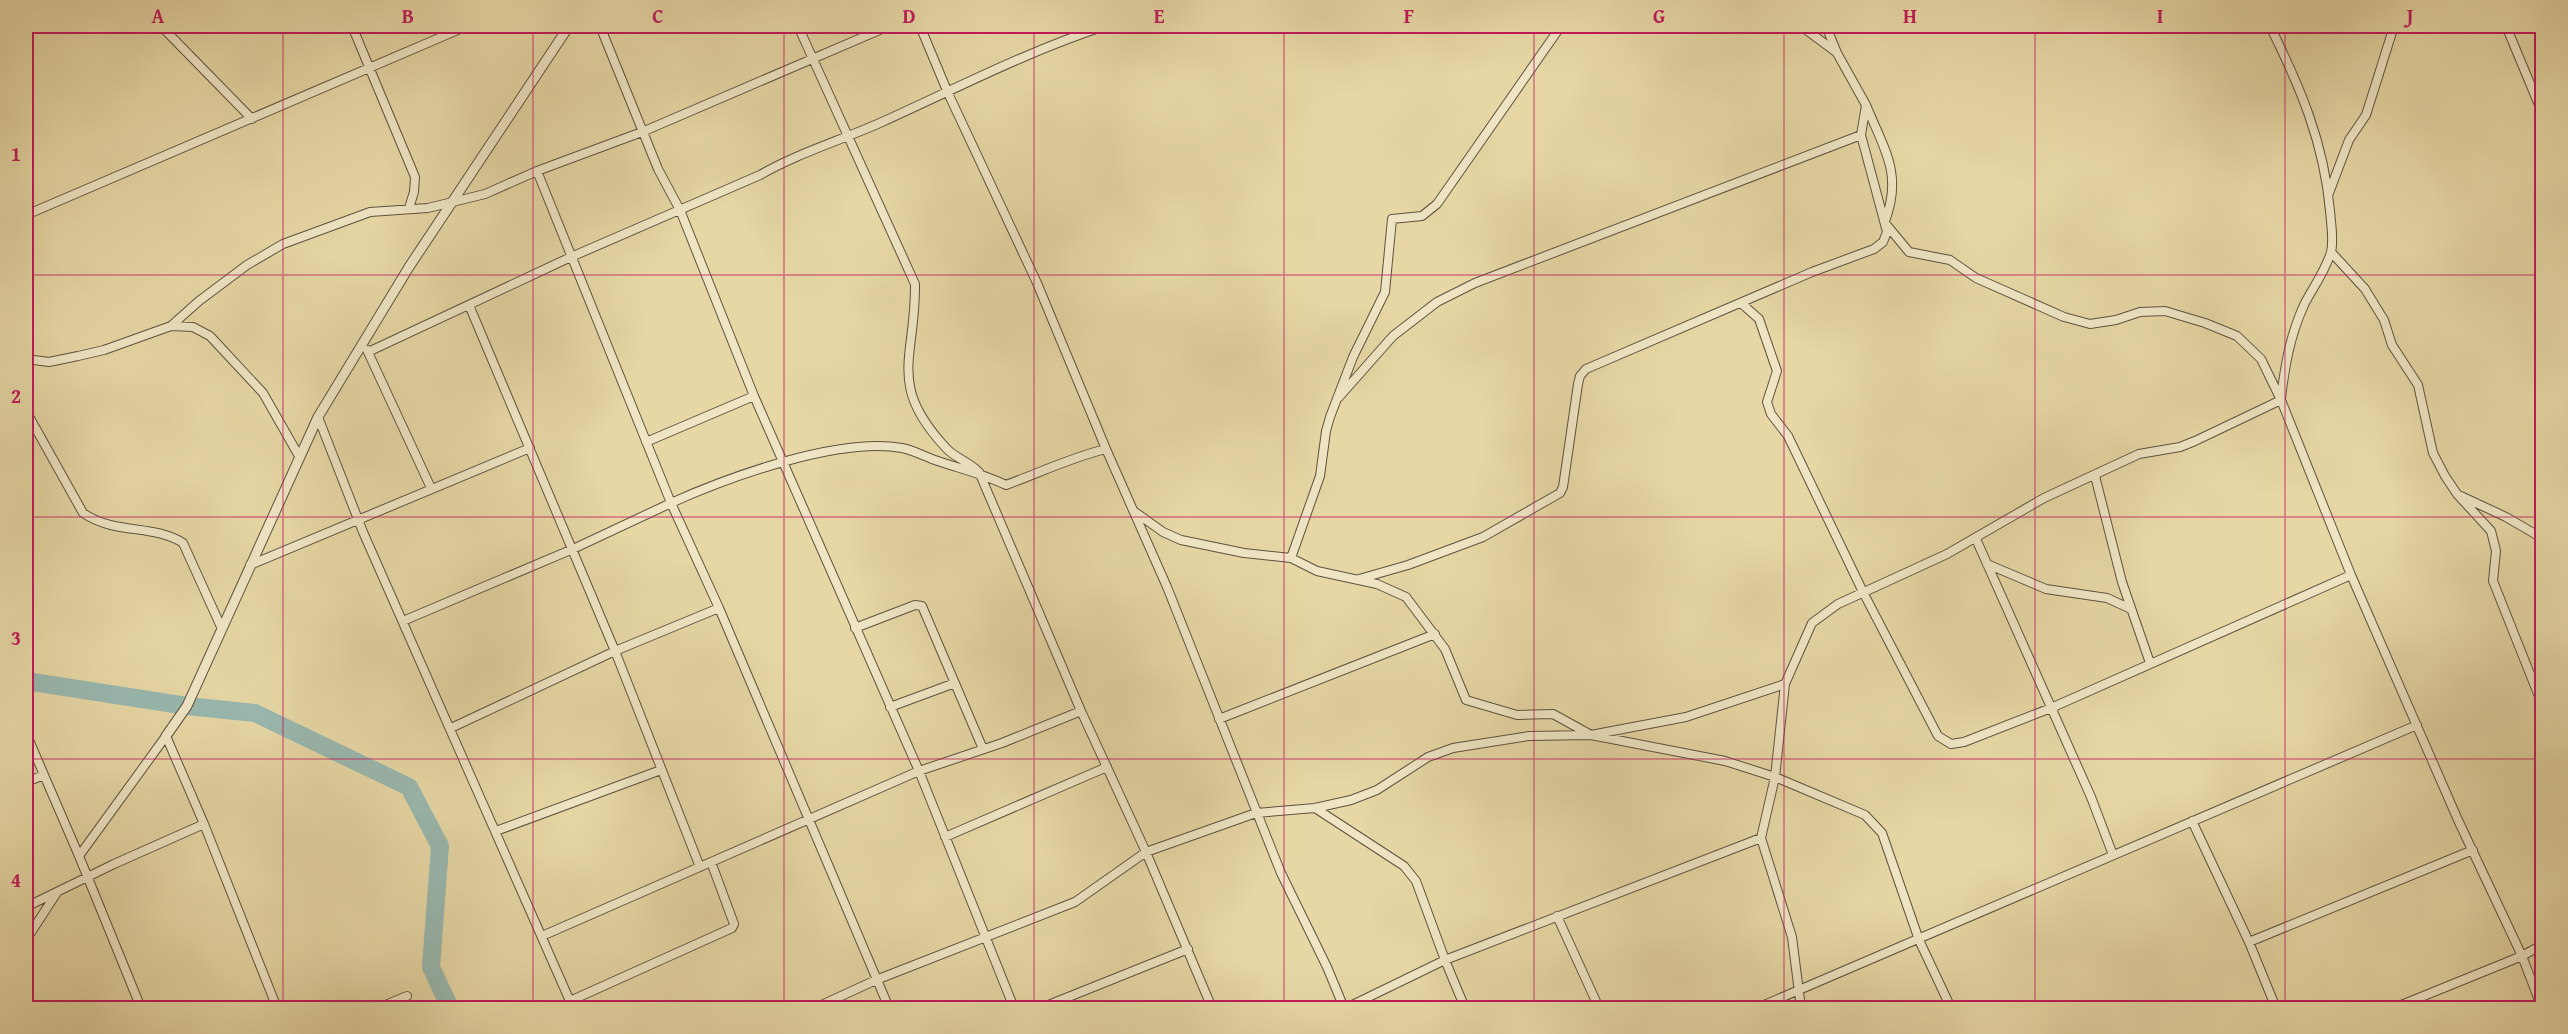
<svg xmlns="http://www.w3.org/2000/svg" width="2568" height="1034" viewBox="0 0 2568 1034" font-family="'Gentium Book Plus',serif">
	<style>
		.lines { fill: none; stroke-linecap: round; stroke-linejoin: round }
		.river { stroke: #99b8af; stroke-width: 18 }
		.minor-casing { stroke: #5e523f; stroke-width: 10 }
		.tertiary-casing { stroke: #5e523f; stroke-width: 11 }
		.minor { stroke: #efe5c4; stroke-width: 8 }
		.tertiary { stroke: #efe5c4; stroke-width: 9 }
		.grid { fill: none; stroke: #c2185b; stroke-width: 1.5; stroke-opacity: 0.55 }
		.neatline { fill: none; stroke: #c2185b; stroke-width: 2 }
		.grid-label { font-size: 20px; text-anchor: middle; font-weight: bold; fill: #c2185b }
	</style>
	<rect width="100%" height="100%" fill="#e6d7a5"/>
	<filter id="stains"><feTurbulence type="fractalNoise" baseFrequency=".00333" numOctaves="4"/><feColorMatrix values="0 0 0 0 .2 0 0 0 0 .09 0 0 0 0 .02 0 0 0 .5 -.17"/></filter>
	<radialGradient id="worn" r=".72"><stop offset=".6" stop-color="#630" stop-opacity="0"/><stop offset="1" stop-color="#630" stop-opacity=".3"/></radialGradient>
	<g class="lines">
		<path class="river" d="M26,681l161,25 68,7 154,74 31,59 -9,121 19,41"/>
		<g class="minor-casing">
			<path id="minor" d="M161,26l91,93
				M352,26l63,151 -1,15 -5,16
				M600,26l58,143 22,41 74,186 165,375 95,237
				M920,26l28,67 89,190 69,166
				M1801,26l35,26
				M2270,26c30,61 54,116 60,185 1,13 4,29 1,41 -5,18 -19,37 -27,53 -14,31 -19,60 -23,93
				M2506,26l36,86
				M1866,105c18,44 37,69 19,116
				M2329,193l20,-53 17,-25 28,-89
				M26,215l441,-189
				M1885,223l24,29 41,8 26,18 88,39 26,7 26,-4 24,-8 25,-1 40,12 32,13 24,23 20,41 70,175 107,245 64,136 20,52
				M2331,252l34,37 19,31 8,25 26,40 15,68 12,23 12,18 34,37 5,20 -3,30 49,123
				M1741,303l18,16 18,52 -10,31 4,12 17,22 75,156 75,144 13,8 13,-2 87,-34 300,-133
				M171,326l28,-25 48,-36 36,-21 87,-32 58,-4 57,-14 52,-23 105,-39 247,-106
				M367,350l64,138
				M368,352l203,-95 189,-82c38,-22 82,-35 122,-53 73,-33 146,-71 223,-96
				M26,359l23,3 29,-6 26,-6 67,-24 22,1 17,9 53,57 36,63
				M1339,397l54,-61 44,-34 38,-19 386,-148
				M26,411l57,102c32,22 71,11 100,30l39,86
				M318,417l45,115 210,476
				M646,442l108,-46
				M2095,476l27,106 28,81
				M2461,496l45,21 36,21
				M1135,512l28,20 18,8 63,13 47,5 26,13 60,13 29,13 39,52 21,51 51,15 36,-1 38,21 134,26 50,16 90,38 17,18 37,107 32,68
				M1976,539l115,258 22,58
				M1291,558l29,-82 6,-45 4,-14 23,-60 32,-65 7,-73 30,-3 15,-12 124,-178
				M1987,564l59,25 61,9 24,11
				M250,565l280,-117
				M1359,579l49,-14 75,-28 77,-44 3,-6 15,-103 2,-8 6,-7 226,-97 62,-23 9,-7 4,-10 -26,-97 5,-30 -29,-52 -11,-27
				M719,608l170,400
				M403,621l170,-72 98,-46 -134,-332
				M855,628l60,-23 7,1 61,143
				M890,707l65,-24
				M1081,711l65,141 66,156
				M1219,719l216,-85
				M451,728l164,-77 -146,-346
				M26,733l18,42
				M166,736l38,88 73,184
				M26,782l18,-7 35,81
				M1315,808l89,58 12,15 29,79 -99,48
				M2192,821l57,121 27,66
				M496,831l165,-61
				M945,837l162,-70
				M700,867l-85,-216 104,-43 -48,-105c58,-26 167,-66 231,-55 10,2 20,7 30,11 25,9 49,14 74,26 33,-12 66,-28 100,-36l61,138 114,286 46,94 17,41
				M26,907l88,-43 90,-40
				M1557,916l42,92
				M542,936l377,-165 83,-28 79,-32 -102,-239c-11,-11 -24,-14 -33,-24 -60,-64 -30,-90 -31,-164l-117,-258
				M26,940l30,-46
				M2249,942l224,-92
				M570,1001l162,-73 2,-4 -23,-62
				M141,1008l-62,-152 87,-120
				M378,1008l29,-12
				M815,1008l61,-28 199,-78 71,-50 110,-39 59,-5 36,-8 26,-10 51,-33 25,-9 76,-12 62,-1 95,-18 99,-33
				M1041,1008l147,-59
				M1465,1008l-20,-48 316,-122
				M1757,1008l660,-283
				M1801,1008l-9,-71 -31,-99 14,-61 10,-93 27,-61 26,-19 109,-50 97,-56 95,-44 41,-7 15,-6 86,-41
				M2394,1008l128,-52 20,-11"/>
		</g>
		<g class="tertiary-casing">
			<path id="tertiary" d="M166,736l21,-30 131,-289 91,-150 160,-241"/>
		</g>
		<use href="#minor" class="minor"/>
		<use href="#tertiary" class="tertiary"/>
	</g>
	<path class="grid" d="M283,26v982M533,26v982M784,26v982M1034,26v982M1284,26v982M1534,26v982M1784,26v982M2035,26v982M2285,26v982M26,275h2516M26,517h2516M26,759h2516"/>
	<rect width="2568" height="1034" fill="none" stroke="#e6d7a5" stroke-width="66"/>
	<rect x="33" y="33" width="2502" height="968" class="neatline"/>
	<g class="grid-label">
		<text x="158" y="23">A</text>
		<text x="408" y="23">B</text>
		<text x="658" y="23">C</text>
		<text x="909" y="23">D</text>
		<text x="1159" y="23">E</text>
		<text x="1409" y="23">F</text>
		<text x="1659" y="23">G</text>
		<text x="1910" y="23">H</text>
		<text x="2160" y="23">I</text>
		<text x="2410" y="23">J</text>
		<text x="16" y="161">1</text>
		<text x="16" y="403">2</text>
		<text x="16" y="645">3</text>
		<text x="16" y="887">4</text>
	</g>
	<rect width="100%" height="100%" filter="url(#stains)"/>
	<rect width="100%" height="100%" fill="url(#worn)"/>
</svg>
